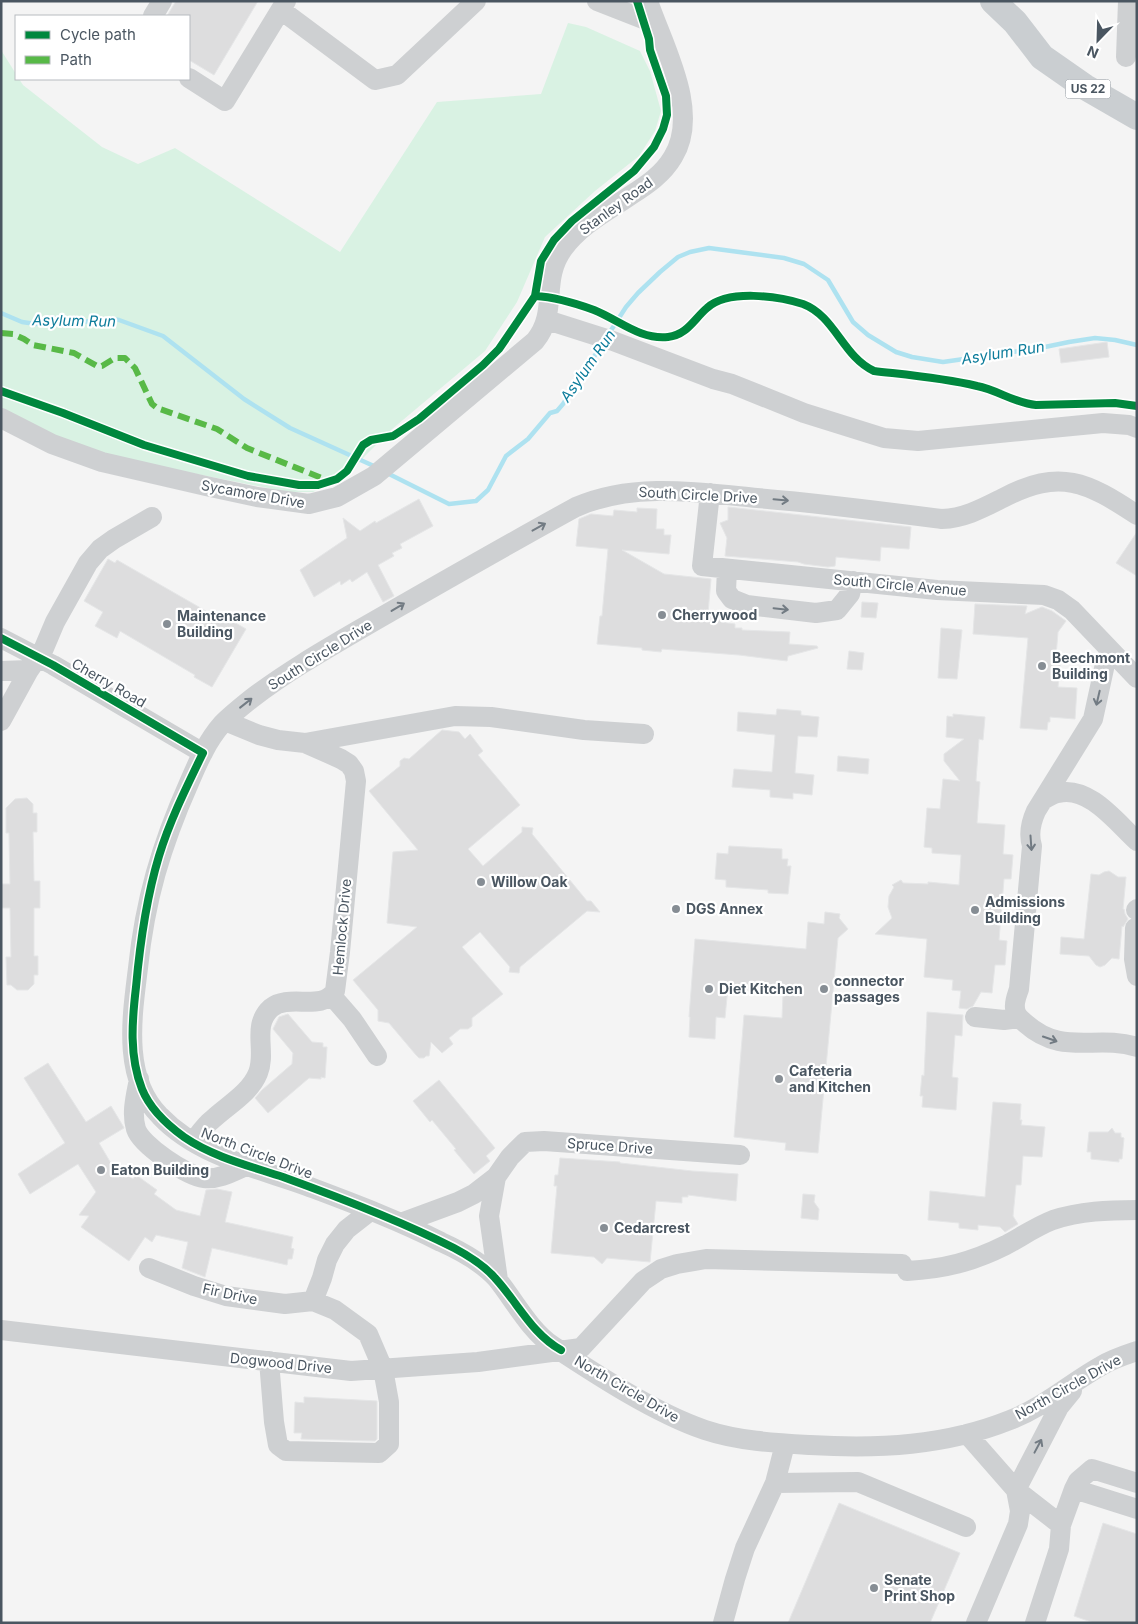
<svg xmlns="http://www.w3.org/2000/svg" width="1138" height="1624" viewBox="0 0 1138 1624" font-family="Inter,sans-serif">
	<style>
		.green { fill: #d9f2e3 }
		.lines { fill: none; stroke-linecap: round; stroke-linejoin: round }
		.stream { stroke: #aee2f0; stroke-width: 4.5 }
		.building { fill: #ddddde; stroke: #e5e6e7 }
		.minor { stroke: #ced0d2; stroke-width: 20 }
		.major { stroke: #caced1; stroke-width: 26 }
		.quiet { stroke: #58b947; stroke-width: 6; stroke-dasharray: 12 6; stroke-linecap: butt }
		.cycleway-casing { stroke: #fff; stroke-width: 11 }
		.cycleway { stroke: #00873e; stroke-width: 8 }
		.oneway { stroke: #727b83 }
		.poi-dot { fill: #868d94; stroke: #fff; stroke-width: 2 }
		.labels { text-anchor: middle; stroke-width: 4.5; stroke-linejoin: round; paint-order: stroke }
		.shield { fill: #fff; stroke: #808990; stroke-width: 1 }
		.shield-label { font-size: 12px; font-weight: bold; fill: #4a5661 }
		.street-label { font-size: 14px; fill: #4a5661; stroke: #fff }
		.poi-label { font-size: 14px; font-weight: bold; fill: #4a5661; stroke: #fff; text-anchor: start }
		.water-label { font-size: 15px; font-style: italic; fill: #0c7c9b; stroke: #fff }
	</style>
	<rect width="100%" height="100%" fill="#f4f4f4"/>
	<path class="green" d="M568,23l18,4 54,24 10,20 11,40 -6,20 -16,25 -44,35 -50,46 -28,65 -32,49 -94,79 -26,26 -14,16 -38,20h-25l-182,-36 -42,-14 -63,-31v-361l15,24v5h3l4,6 79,62 36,17 37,-16 165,104 97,-150 104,-8z"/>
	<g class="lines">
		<path class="stream" d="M1,313l21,9 14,2 11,-5 7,-1 28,4 30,-3 7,1 44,16 81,63 46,29 86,39
			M608,335l18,-28 12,-14 22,-21 18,-15 12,-5 19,-4 75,10 20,6 24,16 25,42 15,13 28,17 16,5 31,5 97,-14 29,-6 26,-4 20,2 22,5
			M385,472l64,32 27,-3 12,-11 18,-34 22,-17 22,-26 7,-2 6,-7 40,-61"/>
	</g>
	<path class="building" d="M176,1h82l-44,74 -25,-15v-44h-22z
		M1107,342l2,15 -48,6 -2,-14z
		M419,499l14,27 -33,18 2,4 -10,5 2,3 -16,9 16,31 -11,6 -16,-30 -15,10 -2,-3 -9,6 -1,-4 -26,16 -14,-27 47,-32 -4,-20 17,13 15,-10 1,2z
		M728,507l183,20 -2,22 -28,-2 -1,14 -44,-4 -1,9 -7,1 -24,-3 -6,-2 -73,-6 2,-18 -7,-15 8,-3z
		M637,508l20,1 -1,20h8v6h7l-2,19 -47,-4 42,24 47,5 -3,34 13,2v7l14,2v4h7v2l48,2 -1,12 28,2 1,2 -30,8 -1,5 -48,-6 -77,-6 -1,3 -19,-2v-2l-45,-4 3,-28h2l6,-67 -32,-3 3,-27 12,-5 22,2 1,-6 23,2z
		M1137,532v44l-21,-13z
		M108,559l7,4 2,-3 108,62 2,-4 19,11 -34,58 -18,-10 1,-2 -75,-44 -3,7 -22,-12 8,-14 -19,-11z
		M862,602l16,1 -2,15 -15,-1z
		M975,604l52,2 -2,8 17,-7 10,4 14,10 -8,11 -2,24h5l-3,31 19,1 -2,31 -25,-2v5h-2l-1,8 -27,-2 8,-90 -55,-4z
		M941,628l21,2 -5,49 -19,-1z
		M849,651l15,2 -2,17 -15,-1z
		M777,709l24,2v4l18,2 -2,20 -19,-1 -3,37 19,2 -2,20 -19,-2v6l-23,-2v-7l-38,-3 2,-18 38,3 3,-37 -38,-4 1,-19 38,3z
		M953,714l32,3 -2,23 -4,-1 -3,42 4,1 -3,41 28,2 -2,29 10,1 -2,24h-7l-5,61 8,1 -2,24h-10l-3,28 -11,-1 -8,14 -6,3 -8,-1 2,-17 -9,-1 1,-10 -29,-3 3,-38 -52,-5 17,-16 -4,-11 1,-11 5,-9 -2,-2 9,-5 2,3 25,1v-2l31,3 2,-30 -29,-2v-5l-8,-1 3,-39 13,1 3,-30 17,2 -16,-20v-7l20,-15 -18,-2 1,-21 6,1z
		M442,730l17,2 6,7 5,-5 13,17 -5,4 42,50 -52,44 15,17 39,-34v-5l11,1 -1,6 55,67h4l9,11 -13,-1 -67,56 -1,6 -10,-1 1,-5 -30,-35 -18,15 41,47 -31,24v8l-4,3h-8l-11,9 4,6 -11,9 -11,-11 -2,14h-3l-2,2h-5l-3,-3 -27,-32 -11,-2v-11l-25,-30 64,-53 -30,-4 6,-71 25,-2 -49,-59 31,-25v-5l4,-3 5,1z
		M838,756l31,3 -1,15 -31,-3z
		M27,798l6,6v9h4v19h-4l1,49h6v27h-6v48h4v19h-4v9l-6,6h-11l-6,-5h-4l-1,-28h5l-1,-49h-9v-24h9l-1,-51h-3v-25l9,-9z
		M729,846l53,3v10h6l-1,7h4l-3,28 -20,-1v-3l-42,-3v-7l-11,-1 2,-26 11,1z
		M1109,871l9,6h8l-3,32h1l1,5 3,5 -5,8 -1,-1 -3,33 -7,-1 -7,7 -5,2 -4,-2 -7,-9 -29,-2 1,-17 23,2 7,-65 8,1 5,-3z
		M825,912l15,2 -1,4 9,11 -10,9 -20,215 -33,-3 1,-7 -52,-6 10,-122 38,3 1,-24 -35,-3v-2l-20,-2 -3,31 -9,-1 -1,22 -26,-2 1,-20h-1l6,-78 111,10 2,-27 16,2z
		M927,1012l36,3 -1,21 -7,-1 -3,42 6,1 -2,32 -34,-3 1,-11h-3l2,-21 2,1z
		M288,1014l24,28 11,1v4h4l-2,31 -4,-1v2l-12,-1 -41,35 -13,-15 7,-8 30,-26 1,-11 -20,-24 6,-12z
		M48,1063l38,59 25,-16 12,20 1,2 -25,15 13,22 21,14 3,-4 21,15 -3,4 22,16 24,6 6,-26 11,-1 15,3 -7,30 68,15 -2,11 3,1 -2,10h-4l-1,6 -75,-17 -7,29 -23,-9 6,-26 -32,-7 -4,7 -7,-5 -16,24 -48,-34 8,-11 -10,-1 17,-23 -18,-28 -48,30 -12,-20 47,-31 -41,-65z
		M439,1080l56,68 -9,8 4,5 -16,13 -20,-24 2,-1 -24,-29 -2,2 -17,-21z
		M993,1102l28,2 -1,16h2l-1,5 24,2 -3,30 -19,-1 -2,29h-5l-3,31 5,8 -13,8 -5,-5 -22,-2v5l-19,-2v-5l-31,-3 2,-29 55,6z
		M1112,1128l3,5h6v4l3,1 -2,21h-3v3l-28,-3v-7h-4l2,-20h19z
		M560,1158l60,4v1l72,8 46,3 -2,27 -48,-6v2h-6v6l-26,-2 -6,61 -43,-4 -5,6 -8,-7 -43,-4 6,-67h-3l1,-11h3z
		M803,1194l12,1 -1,7 5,7 -1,11 -17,-2z
		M304,1397l73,4v38l-2,2 -74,-2 1,-6h-8l1,-31 9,1z
		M839,1503l121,50 -30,70h-142z
		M1103,1523l34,11v89h-43l-20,-7z"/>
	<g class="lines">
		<path class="minor" d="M597,1l46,18 10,-1
			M281,10l94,70 22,-5 79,-74
			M153,16l9,-15
			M1126,57l2,-56
			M189,78l36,23 61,-100
			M547,320l66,21 100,38 19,5 72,29 80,25 34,3 185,-18 26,2 8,3
			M1,418l51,26 50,18 104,24 51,11 52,7 28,-7 37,-21 161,-135c24,-30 5,-60 28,-92 17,-24 45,-38 68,-54 16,-10 32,-21 42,-38 28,-46 -10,-111 -25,-156
			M710,493l-8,73 235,24 107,5 14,5 14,10 65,68
			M1137,515c-50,-33 -77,-47 -134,-17 -20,10 -38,20 -61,21 -62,-8 -123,-16 -185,-21 -60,-6 -124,-16 -181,9 -73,40 -146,82 -219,124 -36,21 -72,42 -106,68 -10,8 -20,16 -29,25 -15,17 -24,38 -33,59 -28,63 -44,117 -51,185 -6,49 -16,110 22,148 38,40 97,52 147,70 45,17 91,34 134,56 20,9 41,20 56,37 17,21 33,52 56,67 44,29 102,67 152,84 33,11 70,13 105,15 69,4 135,1 200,-25 36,-14 59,-36 91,-54 11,-7 24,-11 36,-15
			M727,569l-1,22 6,8 15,6 69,8 21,-3 13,-16 3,-13
			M1,638l52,27 150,88
			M1110,651l-5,13 -12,55 -57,92c-5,11 -8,22 -4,35l-13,143c-2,6 -5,13 -4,19 0,7 5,11 10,15 38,34 70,11 112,24
			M1,671l28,-1
			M1,721l28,-51 15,-22 11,-26 33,-59 12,-14 14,-10 38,-22
			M305,743l150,-27 36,1 93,13 60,4
			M1043,800c5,-3 10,-6 15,-7 31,-8 59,30 79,48
			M1136,910l1,-1
			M1135,928l-1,31 3,17
			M332,996l20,23 25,37
			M975,1017l29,3 15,-2
			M139,1079c-3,16 -8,34 -3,50 5,16 51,47 68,49 15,2 30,-7 44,-13
			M193,1142c6,-8 12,-17 20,-23 15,-14 37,-26 45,-46 9,-22 -7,-47 13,-65 18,-15 51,4 64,-17l5,-39 16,-171 -2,-10 -5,-7 -8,-5 -36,-16 -27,-3 -19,-5 -34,-14
			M496,1177l14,-20 15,-15 19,-1 196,14
			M401,1223l57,-21 16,-8 22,-17 -7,39 9,64
			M149,1268l45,18 32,10 59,8 28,-3 22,9 33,24 15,35 6,33v42l-10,9 -93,-2 -8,-6 -4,-23 -5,-61
			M907,1271c37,-2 65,-9 99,-26 15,-8 31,-19 47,-25 27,-9 56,-10 84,-10
			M313,1301l9,-23 5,-18 8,-16 12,-15 23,-18
			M1,1330l350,41 127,-9 103,-14 62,-67 18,-12 16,-5 29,-5 196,5
			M967,1434l49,56 4,21 -2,13 -42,99
			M775,1483l83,-1 108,45
			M1074,1489l63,20
			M1061,1525l-45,-35 43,-83 13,-16
			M723,1623l12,-44 10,-31 30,-65 10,-39
			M1035,1623l24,-74 2,-24 13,-36 4,-8 14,-12 45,14"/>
		<path class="major" d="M993,1l22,21 27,35 43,30 52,30"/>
		<path class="quiet" d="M1,333l12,1 11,5 9,6 41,8 23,13h5l13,-8h10l10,10 17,36 5,4 60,21 30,19 82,33"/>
		<g class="cycleway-casing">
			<path id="cycleway" d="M535,296c20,1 40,7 59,14 25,10 46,30 74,27 19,-2 26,-18 39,-29 21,-19 71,-12 96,-4 32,12 40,53 71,67 34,4 69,7 103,15 21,4 37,17 59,19l79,-2 22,3
				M1,391l62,22 81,32 104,31 51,9h19l19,-6 10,-8 16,-26 8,-5 22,-4 26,-17 64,-54 16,-16 36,-53 6,-35 13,-21 18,-19 62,-50 20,-24 9,-18 4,-14 -1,-19 -16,-46 -1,-11 -12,-38
				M1,638l52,27 150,88c-16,33 -33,67 -44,103 -13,43 -19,87 -23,131 -4,34 -7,69 6,102 8,20 24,35 42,48 29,20 66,29 99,40 58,21 116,43 171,71 15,8 30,17 41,30 23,25 37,56 66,72"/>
		</g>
		<use href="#cycleway" class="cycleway"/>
	</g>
	<defs><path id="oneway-shaft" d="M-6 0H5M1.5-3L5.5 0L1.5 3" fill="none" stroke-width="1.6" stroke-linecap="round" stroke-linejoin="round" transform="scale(1.25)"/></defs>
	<g class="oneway">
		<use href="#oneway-shaft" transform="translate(781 500) rotate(5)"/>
		<use href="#oneway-shaft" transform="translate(539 527) rotate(-29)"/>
		<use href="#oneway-shaft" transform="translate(398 607) rotate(-31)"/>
		<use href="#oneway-shaft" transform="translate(781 609) rotate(6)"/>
		<use href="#oneway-shaft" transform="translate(1098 698) rotate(103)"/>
		<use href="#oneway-shaft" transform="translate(246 703) rotate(-38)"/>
		<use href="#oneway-shaft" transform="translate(1031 843) rotate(86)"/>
		<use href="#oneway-shaft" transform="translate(1050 1039) rotate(19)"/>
		<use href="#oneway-shaft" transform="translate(1038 1446) rotate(-62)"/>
	</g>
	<g class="poi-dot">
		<circle cx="662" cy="615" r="5"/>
		<circle cx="167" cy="624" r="5"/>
		<circle cx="1042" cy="666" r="5"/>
		<circle cx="481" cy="882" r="5"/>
		<circle cx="676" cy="909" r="5"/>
		<circle cx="975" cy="910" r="5"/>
		<circle cx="709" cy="989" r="5"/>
		<circle cx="824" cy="989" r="5"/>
		<circle cx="779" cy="1079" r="5"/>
		<circle cx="101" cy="1170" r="5"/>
		<circle cx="604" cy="1228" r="5"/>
		<circle cx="874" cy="1588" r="5"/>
	</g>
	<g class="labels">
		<rect class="shield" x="1065.5" y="79.5" width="45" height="19" rx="4"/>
		<g class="shield-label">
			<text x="1088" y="93">US 22</text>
		</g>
		<g class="street-label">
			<text transform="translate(616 206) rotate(-36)" y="5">Stanley Road</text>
			<text transform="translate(253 494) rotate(10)" y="5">Sycamore Drive</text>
			<text transform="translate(698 495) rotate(3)" y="5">South Circle Drive</text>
			<text transform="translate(900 585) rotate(5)" y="5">South Circle Avenue</text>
			<text transform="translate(320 655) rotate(-32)" y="5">South Circle Drive</text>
			<text transform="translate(109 683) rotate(30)" y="5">Cherry Road</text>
			<text transform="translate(342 927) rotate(-85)" y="5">Hemlock Drive</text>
			<text transform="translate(610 1146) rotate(4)" y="5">Spruce Drive</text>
			<text transform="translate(257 1153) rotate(21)" y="5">North Circle Drive</text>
			<text transform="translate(230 1294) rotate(12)" y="5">Fir Drive</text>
			<text transform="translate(281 1363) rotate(6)" y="5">Dogwood Drive</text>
			<text transform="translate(1068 1387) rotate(-29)" y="5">North Circle Drive</text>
			<text transform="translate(627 1389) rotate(30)" y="5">North Circle Drive</text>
		</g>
		<g class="poi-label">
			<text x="672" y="620">Cherrywood</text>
			<text x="177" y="621">Maintenance<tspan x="177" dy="16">Building</tspan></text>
			<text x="1052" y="663">Beechmont<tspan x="1052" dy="16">Building</tspan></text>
			<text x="491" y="887">Willow Oak</text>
			<text x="985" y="907">Admissions<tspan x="985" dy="16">Building</tspan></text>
			<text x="686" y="914">DGS Annex</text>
			<text x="834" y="986">connector<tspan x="834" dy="16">passages</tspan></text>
			<text x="719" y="994">Diet Kitchen</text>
			<text x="789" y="1076">Cafeteria<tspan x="789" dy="16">and Kitchen</tspan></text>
			<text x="111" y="1175">Eaton Building</text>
			<text x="614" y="1233">Cedarcrest</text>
			<text x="884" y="1585">Senate<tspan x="884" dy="16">Print Shop</tspan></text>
		</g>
		<g class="water-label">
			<text transform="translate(74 321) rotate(1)" y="5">Asylum Run</text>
			<text transform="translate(1003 353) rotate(-9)" y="5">Asylum Run</text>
			<text transform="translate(588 366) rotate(-55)" y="5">Asylum Run</text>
		</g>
	</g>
	<rect width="1138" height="1624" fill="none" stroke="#4a5661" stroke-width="5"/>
	<rect x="15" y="15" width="175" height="65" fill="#ffffff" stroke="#b7bbc0"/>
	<rect x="25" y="31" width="25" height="8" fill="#00873e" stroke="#b7bbc0"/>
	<text x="60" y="40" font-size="15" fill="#4a5661">Cycle path</text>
	<rect x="25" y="56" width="25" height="8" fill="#58b947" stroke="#b7bbc0"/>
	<text x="60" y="65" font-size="15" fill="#4a5661">Path</text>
	<g transform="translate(1098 40) rotate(203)" stroke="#ffffff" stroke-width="4" paint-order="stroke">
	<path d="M0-4L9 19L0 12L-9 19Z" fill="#4a5661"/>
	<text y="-8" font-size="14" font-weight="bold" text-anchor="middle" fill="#4a5661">N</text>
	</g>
</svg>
